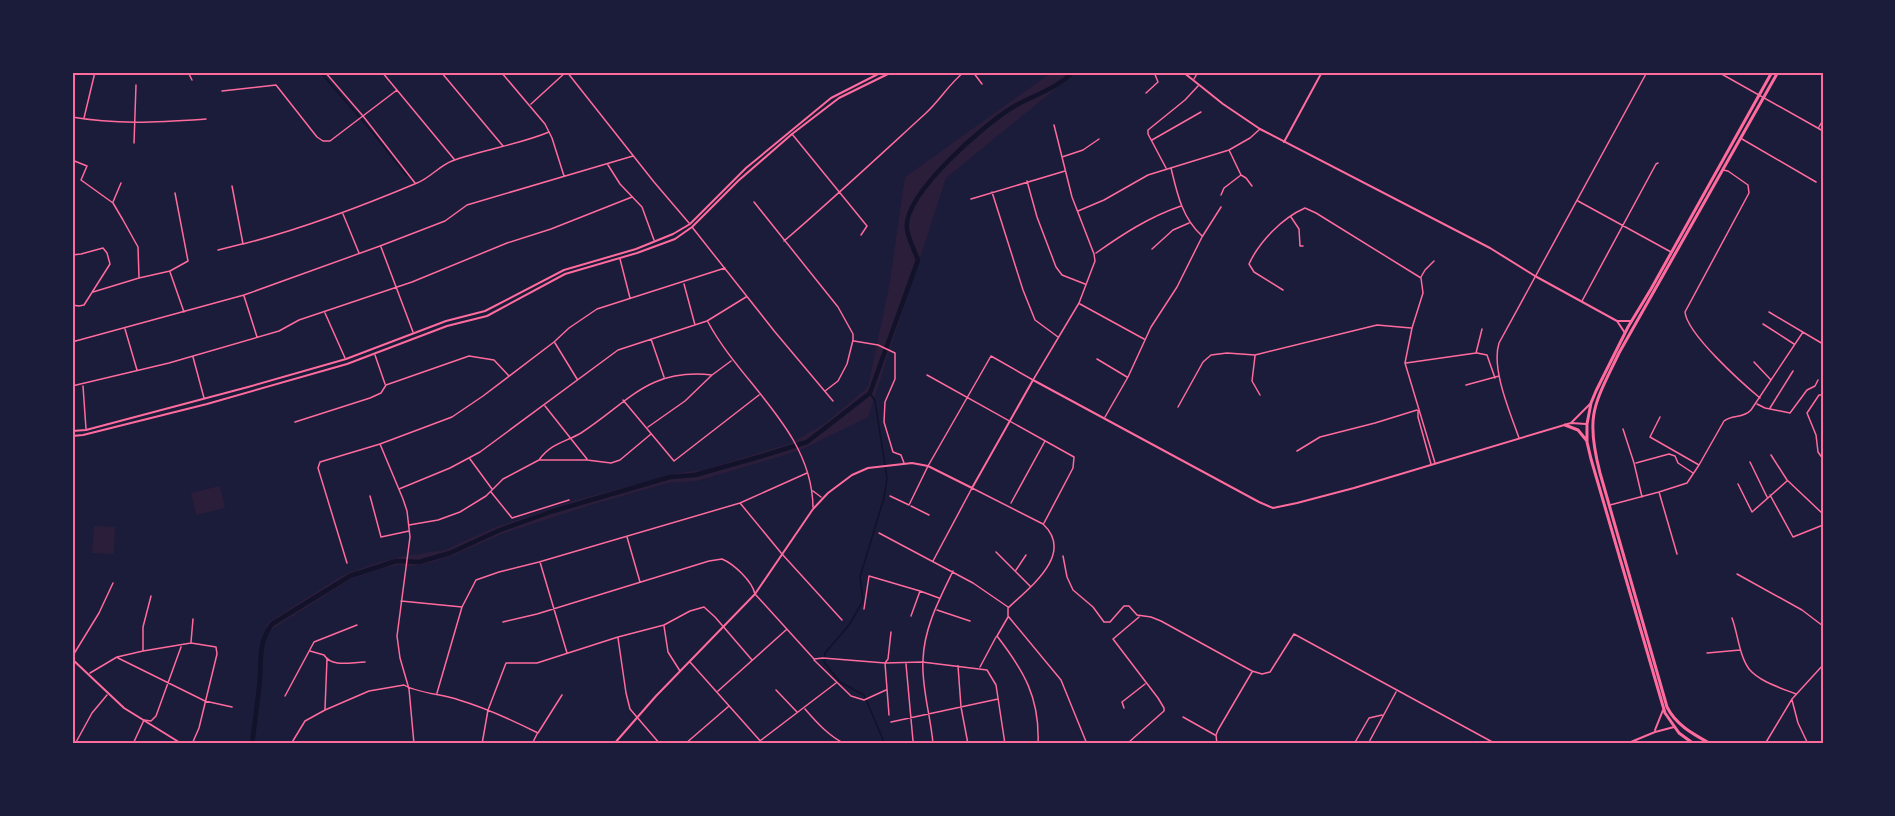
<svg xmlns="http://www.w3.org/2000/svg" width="1895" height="816" viewBox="0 0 1895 816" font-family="'Fira Sans',sans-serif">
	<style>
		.green { fill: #2a1e3b }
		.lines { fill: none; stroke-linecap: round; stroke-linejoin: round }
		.stream { stroke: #12122b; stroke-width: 1.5 }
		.canal { stroke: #12122b; stroke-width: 4.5 }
		.minor { stroke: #ff6b9d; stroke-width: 1.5 }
		.tertiary { stroke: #ff6b9d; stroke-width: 2 }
		.secondary { stroke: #ff6b9d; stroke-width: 2 }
		.trunk { stroke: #ff6b9d; stroke-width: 3 }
		.neatline { fill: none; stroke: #ff6b9d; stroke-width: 2 }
	</style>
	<rect width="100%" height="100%" fill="#1b1b3a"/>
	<path class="green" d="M1052,72h24l-130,106 -78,239 -63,31 -20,7 -88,26 -29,2 -77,22 -89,29 -48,21 -21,7 -21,4 -14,-1 -15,3 -32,11 -80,51 -6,-3 5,-6 73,-46 33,-12 28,-7 41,-6 48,-22 80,-27 105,-28 25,-3 88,-27 33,-19 44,-37 21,-100 16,-110z
		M220,486l5,22 -29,7 -5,-22z
		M94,526l21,1 -1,27 -22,-1z"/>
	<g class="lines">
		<path class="stream" d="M320,72l50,57 37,47
			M870,393l5,8 12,77 -3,20 -24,79 3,24 -14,24 -24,28 -1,9 16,20 24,13 20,47 3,2"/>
		<path class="canal" d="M252,744c3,-22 6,-44 8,-66 1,-21 -1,-37 12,-54l78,-48 46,-15 23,1 31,-9 50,-23 50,-18 120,-35 25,-2 64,-18 48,-15 63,-49 48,-133c-3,-9 -10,-21 -11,-31 -5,-34 79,-106 106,-122 21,-12 43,-18 60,-35"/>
		<path class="minor" d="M188,72l4,8
			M325,72l38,44 52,67
			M382,72l72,87
			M441,72l62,74
			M501,72l44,52 7,14 12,38
			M567,72l87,110 35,41
			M973,72l9,12
			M1718,72l105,59
			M1194,79l4,-7
			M222,91l54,-6 41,52 6,4h7l67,-51
			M1146,93l12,-11 -4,-10
			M531,104l35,-32
			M72,117c45,8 88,5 134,2
			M84,118l11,-46
			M1819,127l4,-7
			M792,134l75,92 -6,9
			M1742,139l74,43
			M1152,140l49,-28
			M134,143l2,-58
			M1062,157l21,-7 16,-11
			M72,160l15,6 -6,14 32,23 10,17 15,27 1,30
			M608,165l12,19 22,23 12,33
			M1166,168l-18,-34v-4l37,-30 13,-14
			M1171,168c6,25 11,50 31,68
			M1723,170l5,1 20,14 1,8 -64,119c2,22 57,71 75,86
			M1241,175l5,3 6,8
			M1027,181l10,36 19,50 6,8 23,9
			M232,186l11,58c59,-15 117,-37 174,-61 13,-5 22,-17 35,-22 32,-12 66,-16 97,-29
			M992,192l31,98 12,30 23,17
			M1221,195l3,-7 17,-13 -12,-25
			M971,199l94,-28
			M1578,201l93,51
			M113,202l8,-19
			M754,202l84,105 15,27v6l-6,24 -9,17 -13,10
			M1078,211l26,-11 44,-25 81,-25 21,-12 10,-9
			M343,214l16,39
			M1291,217l8,12 1,17h3
			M692,227l83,105 58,69
			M784,241c49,-42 95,-85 142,-128 14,-13 23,-29 38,-41
			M381,247l32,85
			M1152,249l21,-19 16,-7
			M218,250l24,-6
			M1096,253c27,-19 53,-36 85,-47
			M72,255l9,-1 22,-6 4,5 3,11 -26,41 -5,1 -7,-1
			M620,259l10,39
			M170,272l14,40
			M1421,277l4,-7 9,-9
			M684,284l11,41
			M1283,290l-29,-18 -5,-8c10,-22 33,-46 56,-56l11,5 105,65 2,15 -11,35 -7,35 30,100
			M93,292l46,-14 31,-7 18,-10 -13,-68
			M244,296l13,41
			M1582,301l74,-137 2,-1
			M1080,304l64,35
			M1769,312l54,32
			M325,313l20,45
			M708,322c33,62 104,109 105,185
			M1763,324l31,20
			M125,329l12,41
			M651,339l13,38
			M854,341l24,4 17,8v26l-10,23 -1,20 9,30 8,3 3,8
			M72,342l172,-47 136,-49 65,-25 22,-16 166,-49
			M555,343l22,36
			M1477,353l10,2 8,23
			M375,355l10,29
			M1255,356l-3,25 8,14
			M193,357l11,41
			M1097,359l30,18
			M1754,362l17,18
			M1406,363l70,-10 6,-24
			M927,375l147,82 -1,11 -29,55
			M1466,385l33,-9
			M72,386l97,-23 110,-32 20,-11 113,-38 95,-39 44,-14 81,-32
			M83,386l3,43
			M1823,395h-4l-12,18 9,22 2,17 5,7
			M623,400l51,61 85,-66
			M1757,404l8,4 25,5 17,-23 8,-4 3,-6
			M545,406l42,53
			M1178,407l25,-45 8,-7 16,-2 28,2 122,-30 34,3
			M1770,408l23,-37
			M1418,411v6l13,47
			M1105,417l23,-40 23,-50 26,-40 25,-50 19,-30
			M1660,417l-10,20 49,28
			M295,422l75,-24 11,-5 5,-8 83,-29 25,4 15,16
			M648,427l37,-26 27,-26 19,-14
			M1623,429l11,34 8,34
			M1519,438c-9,-26 -28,-69 -20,-95l148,-271
			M380,444l23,55 4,12 3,26 -13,99 3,22 9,31 5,55
			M1297,451l23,-14 55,-14 42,-13
			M1771,455l16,25 36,34
			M470,459l22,30
			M539,460c12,-17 27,-18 42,-27 48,-31 67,-65 131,-58
			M1750,462l17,35
			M1636,463l33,-9 6,2 3,7 15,10
			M1738,484l14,28 35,-31
			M399,489l51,-21 30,-16 138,-102 89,-29 39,-24
			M813,491l8,6
			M491,492l21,26 57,-18
			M1659,492l18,62
			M1770,495l23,42 30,-12
			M370,496l11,41 28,-6
			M890,496l19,9 19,-39 63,-110 42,24 46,-77 16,-42 -1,-7 -22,-57 -18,-72
			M740,503l42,51 60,66
			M1011,503l34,-62
			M1610,505l49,-13 28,-9 12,-18 25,-44c8,-7 19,-2 27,-11l52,-78
			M911,506l18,9
			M409,525l29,-5 22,-8 26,-16 17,-17 36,-19h48l24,3 9,-3 31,-26
			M879,533l94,50 35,24
			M627,537l13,45
			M996,552l34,34
			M1063,556l4,21 6,13 20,17 11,15h6l14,-16h5l8,9 14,2 10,4 91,50 10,3 8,-2 24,-38 202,110
			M933,561l39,-73 71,36c32,30 -13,63 -35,84
			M540,562l27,91
			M347,563l-29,-95 2,-6 60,-18 72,-27 31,-21 71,-54 15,-14 28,-19 128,-41
			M1016,570l10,-15
			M1737,574l65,36 21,16
			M401,601l61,6
			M864,609l5,-33 51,15
			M1008,609v7l53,64 26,64
			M937,610l33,11
			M911,616l9,-25 19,7
			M1008,617l-11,19c27,35 43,62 41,108
			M1732,618c6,16 7,37 17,51 11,13 32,19 47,25
			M503,622l34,-8 172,-53 13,-2c12,5 30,22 33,35l59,65 9,-1 62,5 37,-1 65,8 9,15 9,59
			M664,626l4,26 12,19
			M618,638l8,55 4,16 30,35
			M191,642l2,-23
			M143,650v-23l8,-31
			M310,651l14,4c8,13 28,7 41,7
			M1707,653l33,-3
			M72,657l27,-44 14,-30
			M118,658l87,43 27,6
			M814,660l37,36 13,4 22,-10
			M690,662l73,82
			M906,664l7,77 2,3
			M958,666l3,41 7,37
			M980,667l16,-30
			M90,673l27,-16 26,-6 48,-8 25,4 1,7 -18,74 -7,16
			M776,690l21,22
			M718,691l68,-61
			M437,693l25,-86 14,-27 23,-8 40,-10 201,-59 67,-30
			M285,696l29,-54 43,-17
			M1792,700l6,23 10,21
			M1124,708l-2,-6 23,-18
			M325,709l2,-50
			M805,709c12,14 24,27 40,35
			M889,715l-4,-52 3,-4 3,-27
			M1183,717l32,18
			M891,722l107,-23
			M1129,742l35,-31v-3l-6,-10 -45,-59 26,-22
			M75,744l17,-31 15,-18
			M133,744l11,-24 7,1 5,-5 25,-69
			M291,744l14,-23 20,-11 44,-19 35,-6c10,7 41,10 55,15 27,8 53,20 79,33l24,-38
			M482,744l6,-34 18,-47h31l81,-26 46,-12 26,-14 14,-4 11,10 37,43
			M532,744l5,-10
			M685,744l44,-38
			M756,744l80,-61
			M933,744c-2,-27 -12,-58 -10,-84 1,-32 16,-60 30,-89
			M1217,744l-1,-9 2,-5 34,-58
			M1354,744l15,-26 13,-3
			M1368,744l28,-52
			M1765,744l27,-45 31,-34"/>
		<path class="tertiary" d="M1284,142l38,-70
			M1571,423l19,-19
			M72,659l52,49 58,36
			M1655,730l8,-20
			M614,744l42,-48 99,-102 58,-85 15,-16 24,-18 16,-7 44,-5 16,3 44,22 61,-108 226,122 14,6 24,-5 57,-15 217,-65 15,1
			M1626,744l29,-12 19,-5"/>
		<path class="secondary" d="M1183,72l40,32 37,25 230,119 45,28 82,45h15
			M1617,321l8,12
			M72,431l14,-1 162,-43 98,-28 100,-38 39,-10 79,-41 72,-21 37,-15 17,-10 56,-56 85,-70 51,-26
			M72,436l11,-1 124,-31 140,-40 100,-38 40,-10 78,-42 72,-21 38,-14 17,-12 46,-46 54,-47 47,-36 53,-26"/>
		<path class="trunk" d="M1565,425l13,5 9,11
			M1694,744l-15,-11 -14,-20 -74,-254 -4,-17v-18l4,-21 5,-12 32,-64 23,-38 121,-217
			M1711,744c-18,-10 -35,-19 -44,-37l-67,-234c-15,-58 -6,-68 19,-120l159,-281"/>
	</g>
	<rect width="1895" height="816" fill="none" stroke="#1b1b3a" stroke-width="147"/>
	<rect x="74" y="74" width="1748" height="668" class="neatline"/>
</svg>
